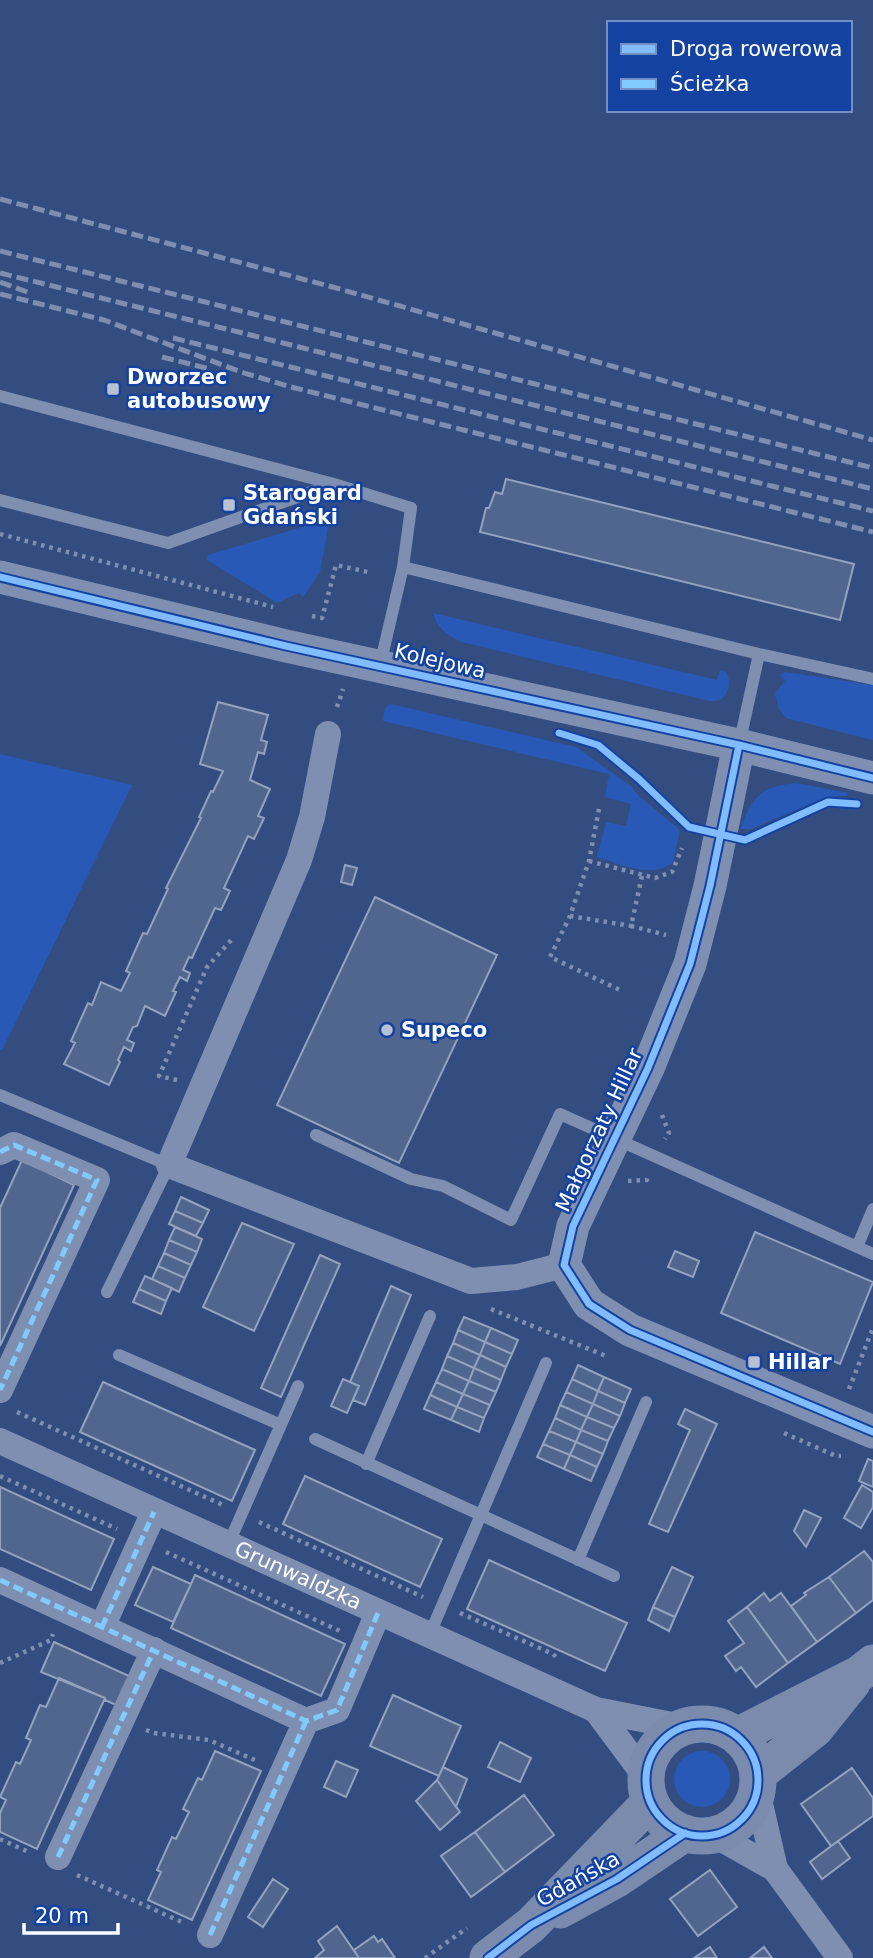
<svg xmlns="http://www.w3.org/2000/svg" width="873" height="1958" viewBox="0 0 873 1958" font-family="'DejaVu Sans',sans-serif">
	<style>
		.green { fill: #2859b7 }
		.building { fill: #51668f; stroke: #93a2bf; stroke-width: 2 }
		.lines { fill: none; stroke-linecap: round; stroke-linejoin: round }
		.path { stroke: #7e8fb1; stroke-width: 4.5; stroke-dasharray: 3.5 5; stroke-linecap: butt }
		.service { stroke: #7e8fb1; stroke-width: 12 }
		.minor { stroke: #7e8fb1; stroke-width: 26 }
		.tertiary { stroke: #7e8fb1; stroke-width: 33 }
		.secondary { stroke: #7a8bae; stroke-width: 37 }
		.rail { stroke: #7e8eb0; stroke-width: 5; stroke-dasharray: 12 5; stroke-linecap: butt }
		.quiet { stroke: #80caff; stroke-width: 5; stroke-dasharray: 10 5; stroke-linecap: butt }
		.cycleway-casing { stroke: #1342a1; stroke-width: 11 }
		.cycleway { stroke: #80bcff; stroke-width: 7 }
		.poi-dot { fill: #b8c1d3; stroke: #1342a1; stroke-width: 2.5 }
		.labels { text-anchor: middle; stroke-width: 5; stroke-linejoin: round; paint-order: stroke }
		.poi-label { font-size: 21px; font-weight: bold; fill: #fff; stroke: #1342a1; text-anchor: start }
		.street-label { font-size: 21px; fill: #fff; stroke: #1342a1 }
	</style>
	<rect width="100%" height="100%" fill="#334d81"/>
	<path class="green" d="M316,523l12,4 -8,45 -17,25 -4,-4 -22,10 -70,-43 1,-5z
		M433,613l284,67 3,-10 6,2c6,10 3,20 -5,28l-11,1 -249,-59c-14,-8 -23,-12 -28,-29z
		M785,672l88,13v55l-87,-22 -7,-9 -4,-16 10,-12 -5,-6z
		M391,704l185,43 56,40 8,10 40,33 -7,33c-23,16 -52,1 -76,-6l9,-35 20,4 5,-22 -26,-7 4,-23 -226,-53 2,-13z
		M0,754l132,31 -130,265h-2z
		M796,783l52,10 -1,3 -20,1 -76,32h-11c14,-34 20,-42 56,-46z
		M674 1779a28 28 0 1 1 56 0a28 28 0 1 1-56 0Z"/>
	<path class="building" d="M506,479l348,85 -14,56 -360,-88 6,-24h3l6,-16 7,2z
		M218,702l50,13 -7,25 6,2 -3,12 -6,-2 -8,28 20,9 -12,27 6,2 -10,21 -6,-3 -24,52 6,3 -9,19 -6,-2 -23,50 -3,-1 -6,13 7,3 -3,8 -7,-4 -7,14 3,1 -11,24 -20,-10 -8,20 -4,1 -6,13 7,3 -3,8 -7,-4 -6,13 2,2 -11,23 -45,-21 11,-21 -4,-2 17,-38 4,2 9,-23 20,9 9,-18 -4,-2 17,-38 4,1 21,-45 -2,-1 35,-70 -2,-1 12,-26 2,1 10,-21 -23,-7z
		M345,865l12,3 -5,17 -11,-3z
		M375,897l122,58 -98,208 -122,-58z
		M22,1160l52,25 -74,161v-138z
		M181,1197l28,13 -6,13 -28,-12z
		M175,1211l28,12 -7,13 -27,-12z
		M242,1223l52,21 -40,87 -51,-24z
		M175,1227l27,12 -5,13 -28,-12z
		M755,1232l118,50 -33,82 -119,-51z
		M169,1240l28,12 -6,13 -27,-12z
		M675,1251l24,10 -6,16 -25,-10z
		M164,1253l27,12 -6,13 -27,-12z
		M320,1255l20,9 -59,133 -20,-9z
		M158,1266l27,12 -6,14 -27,-13z
		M145,1276l27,12 -6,13 -27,-12z
		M391,1286l20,9 -46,110 -12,-5 6,-14 -9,-4z
		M139,1289l27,12 -5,13 -28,-12z
		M464,1317l27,11 -6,14 -27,-12z
		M491,1328l27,12 -6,14 -27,-12z
		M458,1330l27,12 -5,13 -27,-12z
		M485,1342l27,12 -6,13 -26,-12z
		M453,1343l27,12 -6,13 -27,-12z
		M480,1355l26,12 -5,13 -27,-12z
		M447,1356l27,12 -5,13 -27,-12z
		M578,1365l26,12 -6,14 -26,-12z
		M474,1368l27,12 -5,12 -27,-11z
		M442,1369l27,12 -6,13 -27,-12z
		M604,1377l27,12 -6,14 -27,-12z
		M343,1379l16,7 -12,27 -16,-7z
		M572,1379l26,12 -5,13 -27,-12z
		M469,1381l27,11 -6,13 -27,-11z
		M103,1382l152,68 -23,51 -152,-69z
		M436,1382l27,12 -6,13 -27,-12z
		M598,1391l27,12 -5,13 -27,-12z
		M566,1392l27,12 -6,13 -27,-12z
		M463,1394l27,11 -6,13 -27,-11z
		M430,1395l27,12 -6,13 -27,-11z
		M593,1404l27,12 -6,12 -27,-11z
		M560,1405l27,12 -6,13 -26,-12z
		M457,1407l27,11 -5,14 -28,-12z
		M685,1409l32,15 -49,108 -19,-8 41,-94 -12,-6z
		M587,1417l27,11 -6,13 -27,-11z
		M555,1418l26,12 -5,12 -27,-11z
		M581,1430l27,11 -5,13 -27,-12z
		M549,1431l27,11 -6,13 -27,-11z
		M576,1442l27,12 -6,13 -27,-12z
		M543,1444l27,11 -6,14 -27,-12z
		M570,1455l27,12 -6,14 -27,-12z
		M868,1459l5,2v26l-14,-6z
		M305,1476l137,63 -22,48 -137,-63z
		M862,1485l11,7v15l-12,21 -17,-10z
		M0,1487l114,52 -23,51 -91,-41z
		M804,1510l17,8 -15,29 -12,-16z
		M864,1551l9,11v38l-17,13 -27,-36z
		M489,1560l138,63 -22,48 -138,-62z
		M153,1567l38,17 -18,38 -38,-17z
		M672,1567l21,10 -18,40 -22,-10z
		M195,1575l150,69 -24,52 -150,-68z
		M829,1577l27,36 -39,29 -26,-36 15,-11 -2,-2z
		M764,1593l6,8 11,-8 36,49 -29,21 -41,-56z
		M653,1607l22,10 -6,14 -21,-11z
		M747,1607l41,56 -32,24 -15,-20 -5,4 -11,-15 19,-13 -16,-22z
		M54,1642l75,34 -13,29 -11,-5v-2l-64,-26z
		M59,1678l46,20 -68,151 -37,-17v-19l6,-13 -6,-3 16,-35 4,2 11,-24 -5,-2 14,-33 6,2z
		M393,1695l68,31 -22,50 -69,-30z
		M500,1742l31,16 -11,24 -32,-15z
		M215,1751l46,20 -69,149 -44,-20 13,-28 -4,-2 15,-33 4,2 13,-27 -6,-3 15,-31 4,2z
		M336,1761l22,9 -12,27 -22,-10z
		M443,1767l24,12 -11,28 -19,-27z
		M852,1768l21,30v18l-42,30 -30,-42z
		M437,1780l23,32 -20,18 -24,-29z
		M524,1795l30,40 -49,37 -30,-40z
		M475,1832l30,40 -34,25 -30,-41z
		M838,1841l12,17 -28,21 -12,-17z
		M710,1870l27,37 -39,29 -28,-37z
		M273,1879l15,10 -25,38 -15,-10z
		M337,1926l22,32h-44l9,-8 -6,-9z
		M374,1936l4,6 4,-3 13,19h-36l-5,-8z
		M710,1947l7,11h-23z
		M764,1947l8,11h-22z"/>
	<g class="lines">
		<path class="path" d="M0,534l273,73
			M312,616l10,2 14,-53 32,7
			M337,707l6,-18
			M599,809l-10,52 -19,55 -20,41 70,33
			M589,861l66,17 17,-6 10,-24
			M642,876l-11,50 35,9
			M570,916l61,10
			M177,1080l-18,-4 48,-109 26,-29
			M662,1115l7,18 -4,6
			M628,1181l19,-1 1,-4
			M491,1309l115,47
			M849,1389l24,-61
			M17,1412l206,93
			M784,1433l52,23h5
			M0,1476l117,53
			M259,1522l164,75
			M166,1552l174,79
			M460,1613l93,41 6,6
			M0,1663l51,-23 2,-6
			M146,1730l8,3 55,7 48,21
			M0,1839l31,14
			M77,1875l107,48
			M425,1958l42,-30"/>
		<path class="service" d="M0,396l334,88 77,24 -8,59 -23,98
			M0,500l168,43 166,-59
			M403,567l356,87 114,25
			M739,745l20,-91
			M0,1095l169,70 -62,127
			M316,1135l95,44 32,7 68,34 49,-106 313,140
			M857,1247l16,-38
			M119,1355l162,70
			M315,1439l299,137
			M366,1464l64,-148
			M228,1545l70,-159
			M578,1560l68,-158
			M429,1636l117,-273"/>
		<g class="minor">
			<path d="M328,734l-16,83 -13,43 -130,305 302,116 46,-4 47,-12"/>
			<path d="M0,1152l14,-7 83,35 -97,210"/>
			<path id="s1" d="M0,1441l596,269 86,17"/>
			<path d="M0,1580l306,141 31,-11 41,-97"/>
			<path d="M102,1627l52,-115"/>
			<path d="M596,1710l50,67"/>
			<path d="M757,1791l18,78"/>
			<path d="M713,1834l62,35 65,89"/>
			<path d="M58,1857l96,-207"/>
			<path d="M210,1935l96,-214"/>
		</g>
		<path class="tertiary" d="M0,577l286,69 453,99 134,33
			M739,745l-29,141 -20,78 -42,104 -75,158 -9,39 25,39 41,26 243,102"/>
		<path class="secondary" d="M646 1780a56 56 0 1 1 112 0a56 56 0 1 1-112 0Z
			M737,1736l122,-62 14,-11
			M758,1774l57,-45 37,-46
			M560,1910l57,-31 68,-46
			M488,1958l43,-33 119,-123"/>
		<path class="rail" d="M0,199l329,87 544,154
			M0,251l873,217
			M0,273l873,216
			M0,282l30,11
			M0,294l104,26 137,52 50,15 582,145
			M173,338l700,173
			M162,357l48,12"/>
		<path class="quiet" d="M0,1152l14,-7 83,35 -97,210
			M0,1580l306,141 31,-11 41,-97
			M102,1627l52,-115
			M58,1857l96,-207
			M210,1935l96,-214"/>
		<g class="cycleway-casing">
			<path id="cycleway" d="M0,577l286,69 453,99 134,33
				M559,733l39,12 41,34 50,48 56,13 83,-38 29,2
				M739,745l-29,141 -20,78 -42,104 -75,158 -9,39 25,39 41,26 243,102
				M646 1780a56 56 0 1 1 112 0a56 56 0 1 1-112 0Z
				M488,1958l43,-33 86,-46 68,-46"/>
		</g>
		<use href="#cycleway" class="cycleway"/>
	</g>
	<g class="poi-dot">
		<rect x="106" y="382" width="14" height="14" rx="3.5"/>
		<rect x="222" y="498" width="14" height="14" rx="3.5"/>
		<circle cx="387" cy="1030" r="7"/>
		<rect x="747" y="1355" width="14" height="14" rx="3.5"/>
	</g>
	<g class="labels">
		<g class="poi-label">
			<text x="127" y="384">Dworzec<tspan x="127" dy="24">autobusowy</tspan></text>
			<text x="243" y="500">Starogard<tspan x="243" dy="24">Gdański</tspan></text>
			<text x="401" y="1037">Supeco</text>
			<text x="768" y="1369">Hillar</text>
		</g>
		<g class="street-label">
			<text transform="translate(440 661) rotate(13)" y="7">Kolejowa</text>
			<text transform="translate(599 1130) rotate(-65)" y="7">Małgorzaty Hillar</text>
			<text dy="7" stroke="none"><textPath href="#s1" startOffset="327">Grunwaldzka</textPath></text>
			<text transform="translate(578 1879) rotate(-29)" y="7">Gdańska</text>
		</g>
	</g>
	<rect x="607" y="21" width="245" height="91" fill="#1342a1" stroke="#718ec7" stroke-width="2"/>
	<rect x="621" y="44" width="35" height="10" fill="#80bcff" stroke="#718ec7" stroke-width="2"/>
	<text x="670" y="56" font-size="21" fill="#ffffff">Droga rowerowa</text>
	<rect x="621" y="79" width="35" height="10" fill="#80caff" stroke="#718ec7" stroke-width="2"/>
	<text x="670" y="91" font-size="21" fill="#ffffff">Ścieżka</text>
	<path d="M24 1923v10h94v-10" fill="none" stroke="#ffffff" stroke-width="3.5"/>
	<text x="35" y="1923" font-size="21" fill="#ffffff" stroke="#1342a1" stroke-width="5" paint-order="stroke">20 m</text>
</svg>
